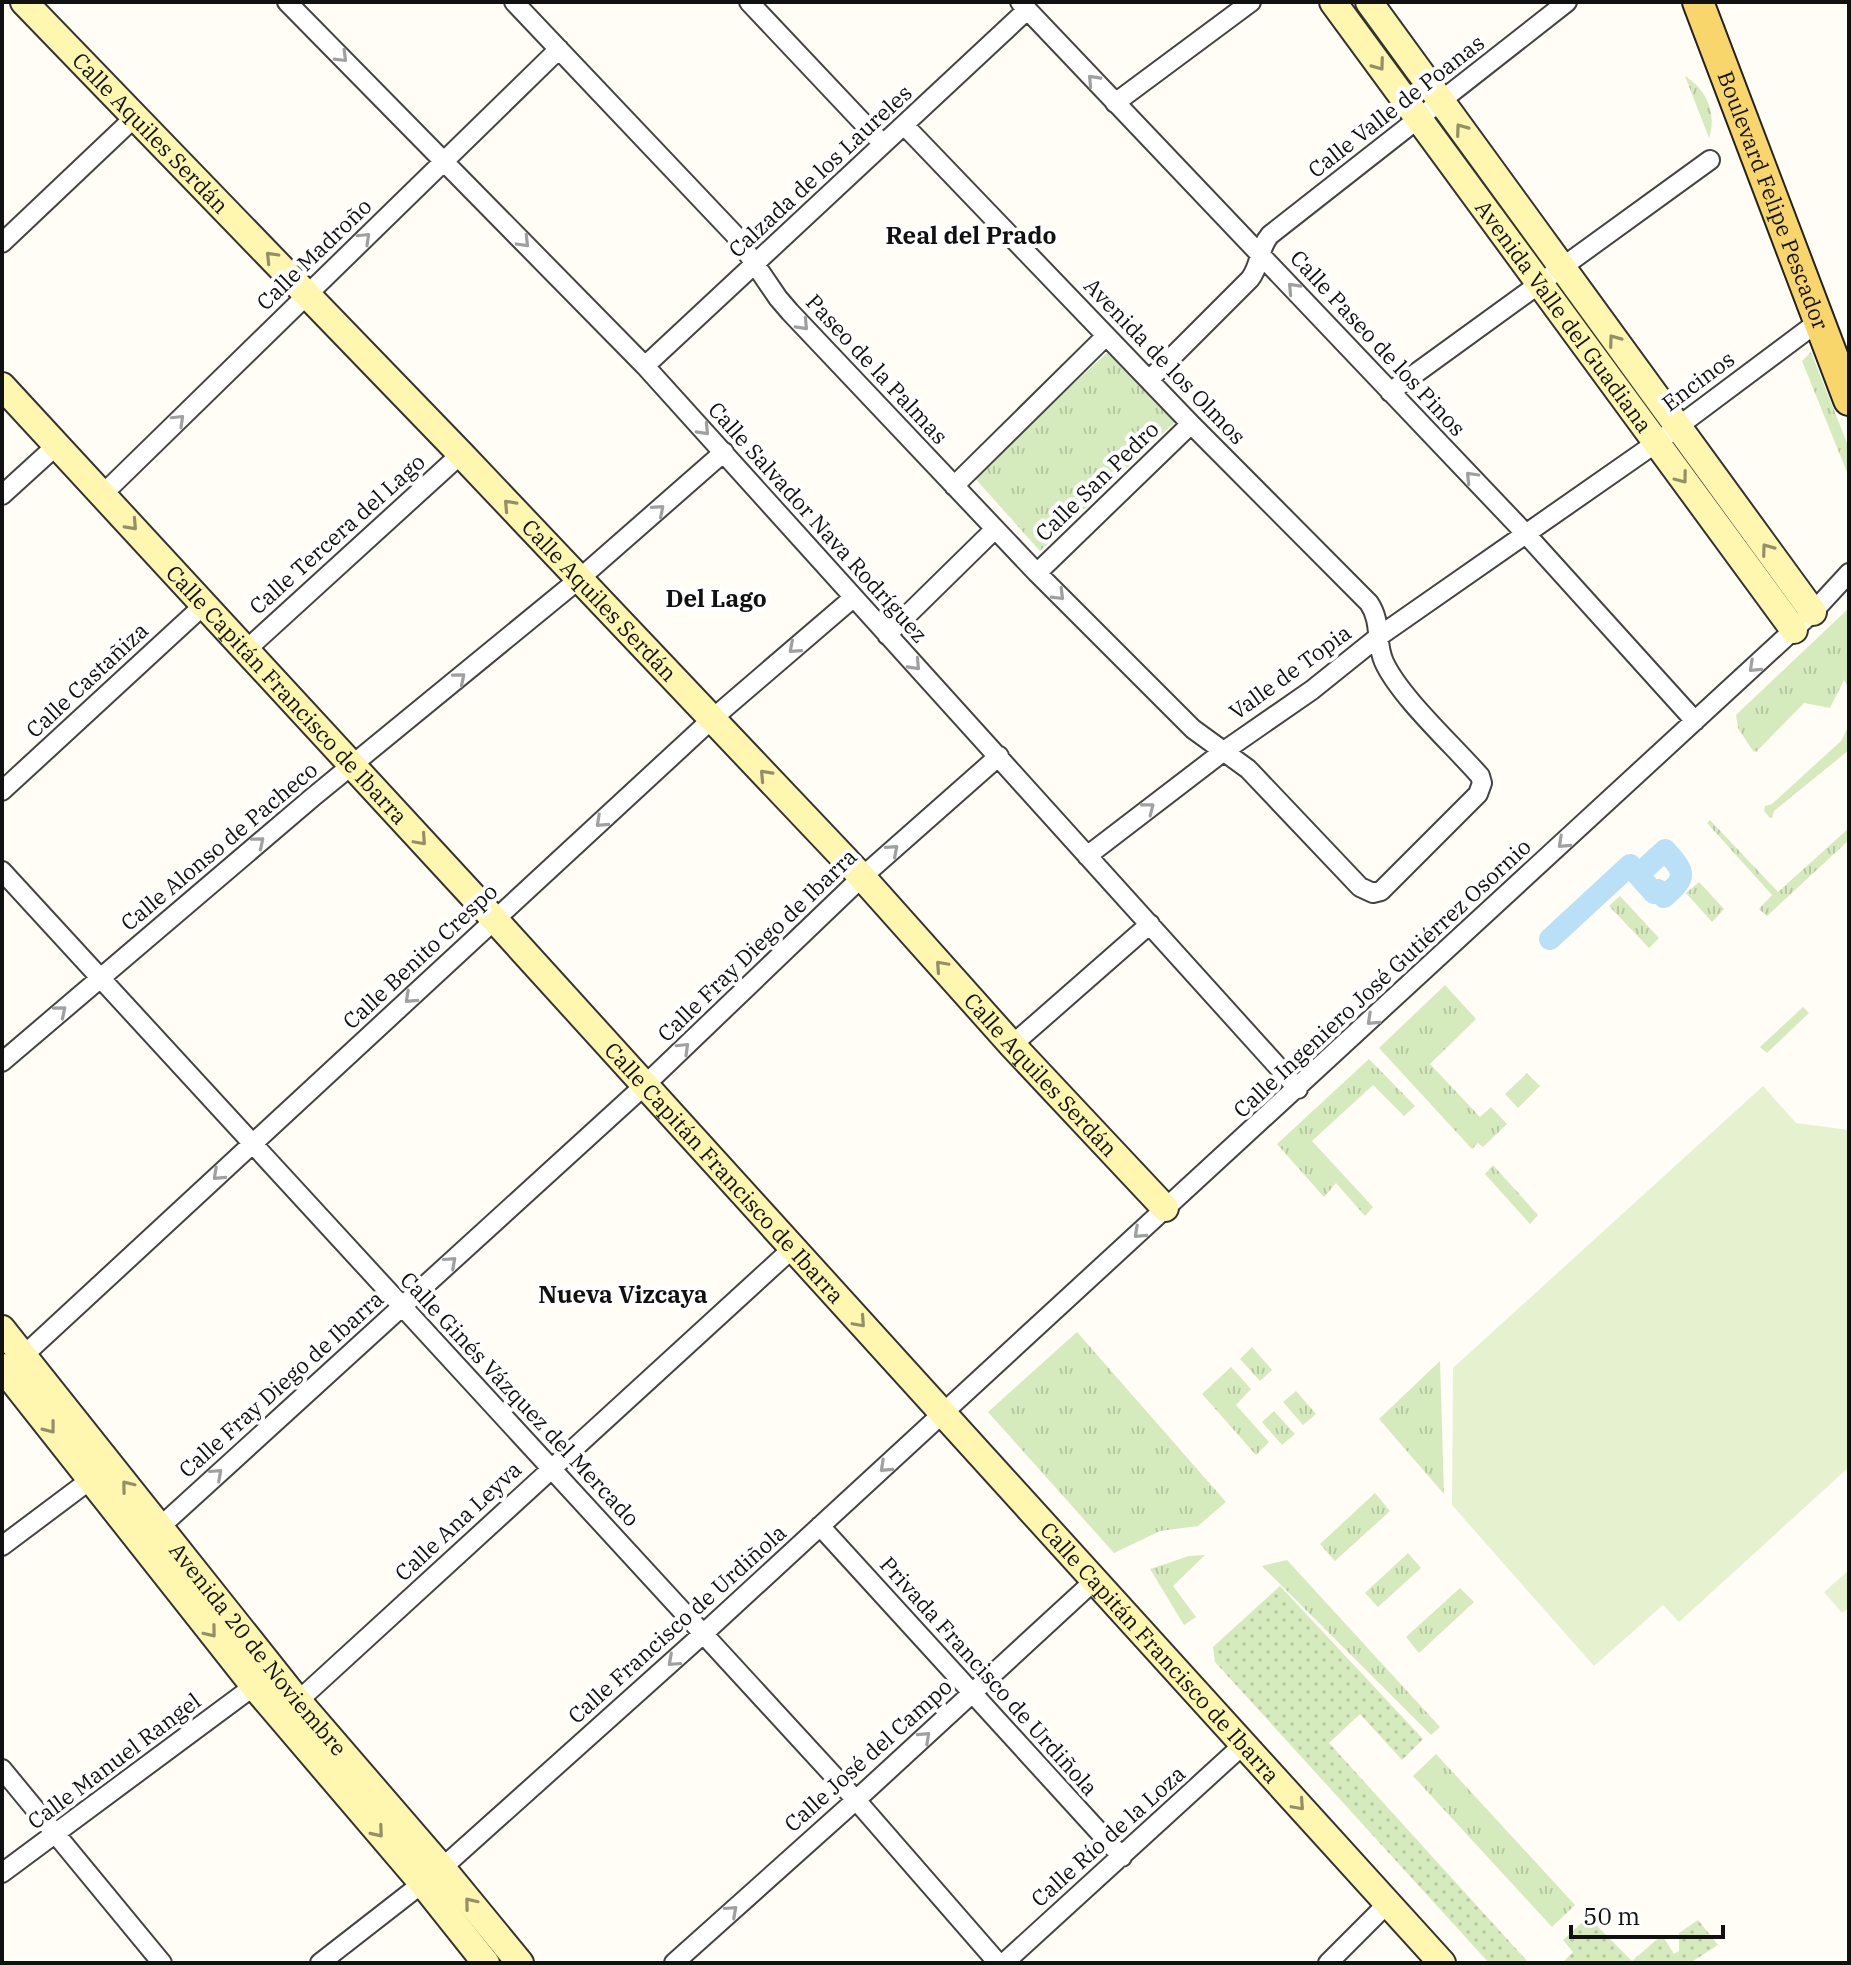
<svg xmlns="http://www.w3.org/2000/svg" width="1851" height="1965" viewBox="0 0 1851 1965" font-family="'IBM Plex Serif',serif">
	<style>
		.grass { fill: url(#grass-tufts) }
		.garden { fill: url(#garden-dots) }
		.pitch { fill: #e6f2cf }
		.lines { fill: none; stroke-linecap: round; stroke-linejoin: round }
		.canal { stroke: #b9e0f7; stroke-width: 22 }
		.street-casing { stroke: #444; stroke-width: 22 }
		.secondary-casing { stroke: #333; stroke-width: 30 }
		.primary-casing { stroke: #222; stroke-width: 34 }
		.street { stroke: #fff; stroke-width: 18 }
		.secondary { stroke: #fff6b0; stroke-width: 26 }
		.primary { stroke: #f9d66b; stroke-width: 30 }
		.oneway { stroke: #a0a0a0 }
		.oneway2 { stroke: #948f68 }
		.labels { text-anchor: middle; stroke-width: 8; stroke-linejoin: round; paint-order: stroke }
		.street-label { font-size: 22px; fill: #111; stroke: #fff }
		.neighbourhood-label { font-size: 24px; font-weight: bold; fill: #111; stroke: #fff }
	</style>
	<defs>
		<pattern id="grass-tufts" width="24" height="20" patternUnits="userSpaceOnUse" patternTransform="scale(2)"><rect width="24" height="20" fill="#d5ebbd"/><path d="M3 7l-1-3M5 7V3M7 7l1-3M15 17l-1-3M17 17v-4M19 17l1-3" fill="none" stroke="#b6c8a1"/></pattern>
		<pattern id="garden-dots" width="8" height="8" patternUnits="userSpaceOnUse" patternTransform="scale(2)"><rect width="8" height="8" fill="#d5ebbd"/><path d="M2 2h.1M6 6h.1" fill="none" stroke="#b6c8a1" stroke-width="1.8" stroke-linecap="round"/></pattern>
	</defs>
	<rect width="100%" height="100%" fill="#fffdf5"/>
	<path class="grass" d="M1685,76c22,14 32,37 24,62z
		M1110,350l67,70 -137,131 -67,-75z
		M1811,352l38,96v29l-47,-116z
		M1849,608v80l-5,-8 -14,28 -26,-5 -48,49 -3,-1 -15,-23 -2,-13z
		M1848,727l1,23 -75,61 -2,7h-2l-6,-7 1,-5 7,-2 69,-63z
		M1710,820l68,72 71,-64v12l-82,76 -8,-7 13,-14 -65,-72z
		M1699,882l25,27 -12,13 -26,-29z
		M1620,896l39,42 -10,10 -40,-42z
		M1445,985l31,34 -46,45 50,53 11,-10 16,17 -24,23 -5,-4 -6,6 -93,-101z
		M1803,1007l6,6 -42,40 -7,-6z
		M1369,1059l46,47 -11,10 -31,-31 -61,56 61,66 -8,9 -29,-33 -12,14 -47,-53z
		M1527,1073l13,13 -22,22 -13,-14z
		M1493,1165l45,50 -8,9 -45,-50z
		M1077,1332l149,170 -28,24 -38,5 -46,22 -126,-141z
		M1252,1347l20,23 -12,11 -20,-22z
		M1440,1361l4,133 -65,-75z
		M1231,1367l20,22 -15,16 33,37 -13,13 -54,-61z
		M1296,1391l20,23 -13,11 -20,-23z
		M1274,1411l21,23 -13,11 -20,-23z
		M1375,1493l15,18 -55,50 -15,-17z
		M1408,1553l13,15 -43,39 -13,-14z
		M1205,1555l-32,31 23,31 -12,8 -34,-56 39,-13z
		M1287,1560l153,167 -9,8 -169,-169z
		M1460,1588l14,14 -55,51 -13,-16z
		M1436,1754l139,151 -23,22 -139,-151z"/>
	<path class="garden" d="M1280,1586l143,153 -21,21 -42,-46 -31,29 200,220h-40l-274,-301 -2,-15z
		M1588,1917l44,44 30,-26 12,19 5,-3v-18l19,-13 20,25 -28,18h-128l11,-11 -10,-12z"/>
	<path class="pitch" d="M1763,1086l33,37 53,7v337l-170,155 -16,-17 -69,61 -142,-161 1,-137z
		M1849,1570v38l-7,5 -18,-21z"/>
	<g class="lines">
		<path class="canal" d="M1665,850c21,23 22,27 -1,47l-6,-7 -4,3 -16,-18z
			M1550,939l80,-74 8,10"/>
		<g class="street-casing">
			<path id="street" d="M287,2l358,364 653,723
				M514,2l221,233 43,63 12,14 247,261 156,156 55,40 112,118 13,6 8,-2 97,-97 4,-11 -2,-7c-27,-31 -80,-79 -96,-114 -9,-20 -2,-40 -15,-59l-178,-179 -287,-299
				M749,2l134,142
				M1020,2l505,531 170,188
				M1115,103l136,-101
				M2,243l133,-126
				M645,366l382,-356
				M1149,380l101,-101c11,-14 8,-30 20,-44l297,-233
				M1390,392l320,-232
				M954,486l152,-150
				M103,494l456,-445
				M2,495l55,-50
				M1037,573l154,-149
				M887,635l108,-106
				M246,650l215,-196
				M2,791l203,-187
				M1087,856l137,-105 88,-61 66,-53 278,-194 163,-122
				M2,871l854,929 142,163
				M1012,1045l138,-121
				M2,1062l311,-265 265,-217 146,-128
				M23,1356l689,-637 141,-121
				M820,1526l302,331
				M160,1527l485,-442 217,-208 137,-121
				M2,1546l88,-66
				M298,1701l495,-453
				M2,1769l160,194
				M2,1873l252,-187
				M320,1963l122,-95 261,-234 1110,-1022 36,-39
				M674,1963l182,-163 238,-219
				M1004,1963l240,-219
				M1328,1963l60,-60"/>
		</g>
		<g class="secondary-casing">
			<g id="secondary">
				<path id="s1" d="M24,2l437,452 401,423 150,168 153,163"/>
				<path id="s2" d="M1333,2l461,628"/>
				<path d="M1369,2l444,610"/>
				<path id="s3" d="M2,386l493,534 947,1043"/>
				<path id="s4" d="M2,1329l296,372 144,167 78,95"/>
				<path d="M2,1367l252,319 169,198 63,79"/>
			</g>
		</g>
		<g class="primary-casing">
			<g id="primary">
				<path id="s5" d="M1698,2l151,398"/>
			</g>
		</g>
		<use href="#street" class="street"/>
		<use href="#secondary" class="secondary"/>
		<use href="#primary" class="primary"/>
	</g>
	<defs><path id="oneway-chevron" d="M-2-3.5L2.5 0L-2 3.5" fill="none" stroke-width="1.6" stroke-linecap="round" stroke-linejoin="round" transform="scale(2)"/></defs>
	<g class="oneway">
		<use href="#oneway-chevron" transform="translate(342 57) rotate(45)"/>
		<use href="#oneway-chevron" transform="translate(1093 80) rotate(-133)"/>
		<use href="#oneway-chevron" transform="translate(365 238) rotate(-44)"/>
		<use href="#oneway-chevron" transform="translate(524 242) rotate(46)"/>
		<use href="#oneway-chevron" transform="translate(1293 288) rotate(-133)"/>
		<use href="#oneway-chevron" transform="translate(803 325) rotate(47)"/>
		<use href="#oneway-chevron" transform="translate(179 420) rotate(-44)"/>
		<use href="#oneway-chevron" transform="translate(704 430) rotate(47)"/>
		<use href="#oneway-chevron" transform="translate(1471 477) rotate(-134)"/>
		<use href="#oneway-chevron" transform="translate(659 510) rotate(-41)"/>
		<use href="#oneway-chevron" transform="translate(1059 595) rotate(45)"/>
		<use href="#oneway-chevron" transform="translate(794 648) rotate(139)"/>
		<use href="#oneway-chevron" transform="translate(915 665) rotate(47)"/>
		<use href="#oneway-chevron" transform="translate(1754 667) rotate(137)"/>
		<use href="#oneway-chevron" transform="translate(460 678) rotate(-40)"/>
		<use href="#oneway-chevron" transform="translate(1149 808) rotate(-38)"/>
		<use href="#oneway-chevron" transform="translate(601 822) rotate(137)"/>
		<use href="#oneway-chevron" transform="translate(259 842) rotate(-40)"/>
		<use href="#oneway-chevron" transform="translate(1563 843) rotate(137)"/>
		<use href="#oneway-chevron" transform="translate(893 850) rotate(-41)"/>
		<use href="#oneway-chevron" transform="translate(410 998) rotate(137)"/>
		<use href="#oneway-chevron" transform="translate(61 1011) rotate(-40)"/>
		<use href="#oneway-chevron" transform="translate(1372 1020) rotate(137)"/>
		<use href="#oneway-chevron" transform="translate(684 1048) rotate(-44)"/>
		<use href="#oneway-chevron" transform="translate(218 1175) rotate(137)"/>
		<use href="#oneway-chevron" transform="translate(1139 1233) rotate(137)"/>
		<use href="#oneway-chevron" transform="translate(451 1262) rotate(-42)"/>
		<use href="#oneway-chevron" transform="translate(885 1467) rotate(137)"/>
		<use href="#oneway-chevron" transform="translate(217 1474) rotate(-42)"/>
		<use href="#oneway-chevron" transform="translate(673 1661) rotate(138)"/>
		<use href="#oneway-chevron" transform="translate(925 1737) rotate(-43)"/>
		<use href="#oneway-chevron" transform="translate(732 1911) rotate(-42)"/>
	</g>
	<g class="oneway2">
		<use href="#oneway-chevron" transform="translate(1379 65) rotate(54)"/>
		<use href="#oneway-chevron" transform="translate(1461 129) rotate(-126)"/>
		<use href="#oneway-chevron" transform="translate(271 257) rotate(-134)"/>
		<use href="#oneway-chevron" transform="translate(1614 340) rotate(-126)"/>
		<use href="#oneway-chevron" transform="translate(1682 478) rotate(53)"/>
		<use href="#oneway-chevron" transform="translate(509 505) rotate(-133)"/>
		<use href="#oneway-chevron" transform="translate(132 525) rotate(47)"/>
		<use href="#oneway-chevron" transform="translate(1767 549) rotate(-126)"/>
		<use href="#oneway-chevron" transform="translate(765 775) rotate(-133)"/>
		<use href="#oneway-chevron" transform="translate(421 840) rotate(48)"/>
		<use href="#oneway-chevron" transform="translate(941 966) rotate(-132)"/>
		<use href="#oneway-chevron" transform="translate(860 1322) rotate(48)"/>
		<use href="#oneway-chevron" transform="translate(50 1428) rotate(52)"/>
		<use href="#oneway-chevron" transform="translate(127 1486) rotate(-129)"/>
		<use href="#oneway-chevron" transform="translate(211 1632) rotate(51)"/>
		<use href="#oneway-chevron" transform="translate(1299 1805) rotate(48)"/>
		<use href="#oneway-chevron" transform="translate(378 1832) rotate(50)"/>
		<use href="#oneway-chevron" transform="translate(470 1903) rotate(-129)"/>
	</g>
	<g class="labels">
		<g class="street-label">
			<text transform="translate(1396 106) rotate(-38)" y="8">Calle Valle de Poanas</text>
			<text dy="8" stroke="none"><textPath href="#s1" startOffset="182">Calle Aquiles Serdán</textPath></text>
			<text transform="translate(820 171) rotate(-43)" y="8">Calzada de los Laureles</text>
			<text dy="8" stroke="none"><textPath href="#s5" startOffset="212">Boulevard Felipe Pescador</textPath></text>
			<text transform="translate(314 254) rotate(-44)" y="8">Calle Madroño</text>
			<text dy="8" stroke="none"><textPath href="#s2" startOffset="390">Avenida Valle del Guadiana</textPath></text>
			<text transform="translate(1378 343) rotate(47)" y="8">Calle Paseo de los Pinos</text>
			<text transform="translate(1165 361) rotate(46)" y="8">Avenida de los Olmos</text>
			<text transform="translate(877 369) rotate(47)" y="8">Paseo de la Palmas</text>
			<text transform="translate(1698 381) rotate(-37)" y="8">Encinos</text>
			<text transform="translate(1097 481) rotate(-44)" y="8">Calle San Pedro</text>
			<text transform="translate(818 522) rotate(48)" y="8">Calle Salvador Nava Rodríguez</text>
			<text transform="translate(337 534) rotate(-42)" y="8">Calle Tercera del Lago</text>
			<text dy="8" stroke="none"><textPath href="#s1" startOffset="830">Calle Aquiles Serdán</textPath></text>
			<text transform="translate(1290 672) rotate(-36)" y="8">Valle de Topia</text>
			<text transform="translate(87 680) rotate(-43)" y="8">Calle Castañiza</text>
			<text dy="8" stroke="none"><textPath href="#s3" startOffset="420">Calle Capitán Francisco de Ibarra</textPath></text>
			<text transform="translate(219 846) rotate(-40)" y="8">Calle Alonso de Pacheco</text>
			<text transform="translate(757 945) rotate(-44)" y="8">Calle Fray Diego de Ibarra</text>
			<text transform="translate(420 956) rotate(-43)" y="8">Calle Benito Crespo</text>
			<text transform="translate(1382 978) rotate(-43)" y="8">Calle Ingeniero José Gutiérrez Osornio</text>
			<text dy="8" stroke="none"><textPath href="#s1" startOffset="1478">Calle Aquiles Serdán</textPath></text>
			<text dy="8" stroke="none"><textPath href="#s3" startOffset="1068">Calle Capitán Francisco de Ibarra</textPath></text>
			<text transform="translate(281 1384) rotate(-42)" y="8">Calle Fray Diego de Ibarra</text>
			<text transform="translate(520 1399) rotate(47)" y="8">Calle Ginés Vázquez del Mercado</text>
			<text transform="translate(458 1521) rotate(-43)" y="8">Calle Ana Leyva</text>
			<text transform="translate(677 1624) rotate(-42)" y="8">Calle Francisco de Urdiñola</text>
			<text dy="8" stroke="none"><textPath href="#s4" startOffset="410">Avenida 20 de Noviembre</textPath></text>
			<text dy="8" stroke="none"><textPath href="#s3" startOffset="1716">Calle Capitán Francisco de Ibarra</textPath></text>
			<text transform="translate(989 1676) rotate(48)" y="8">Privada Francisco de Urdiñola</text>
			<text transform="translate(868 1755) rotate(-42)" y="8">Calle José del Campo</text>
			<text transform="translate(114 1761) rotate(-37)" y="8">Calle Manuel Rangel</text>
			<text transform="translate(1108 1836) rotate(-42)" y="8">Calle Río de la Loza</text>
		</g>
		<g class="neighbourhood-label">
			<text x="971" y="244">Real del Prado</text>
			<text x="716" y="607">Del Lago</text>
			<text x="623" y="1303">Nueva Vizcaya</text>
		</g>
	</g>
	<rect width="1851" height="1965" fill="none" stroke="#111111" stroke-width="8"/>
	<path d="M1571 1925v12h152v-12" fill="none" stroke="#111111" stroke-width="4"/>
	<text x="1583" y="1925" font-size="24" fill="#111111" stroke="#ffffff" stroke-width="6" paint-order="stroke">50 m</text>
</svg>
